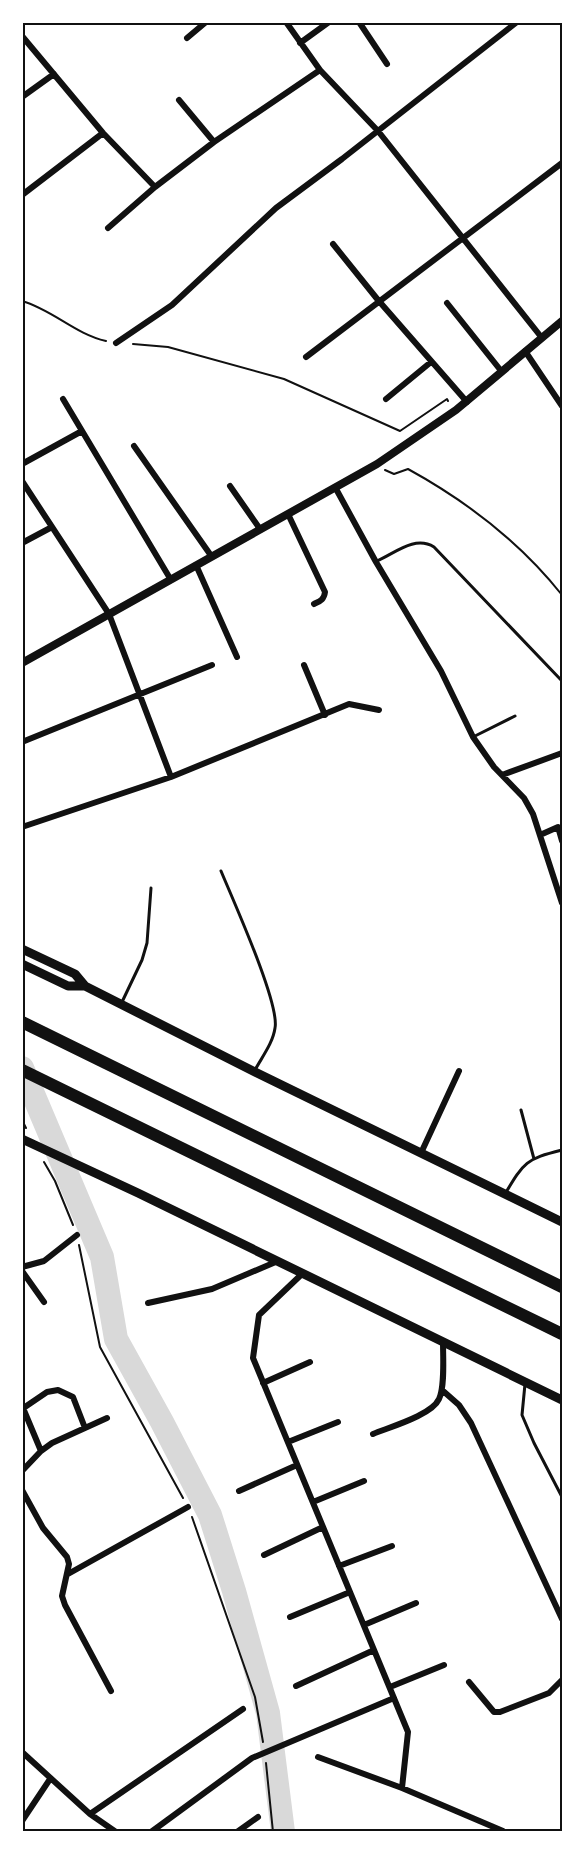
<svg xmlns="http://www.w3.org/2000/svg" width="585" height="1854" viewBox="0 0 585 1854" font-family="Jost,sans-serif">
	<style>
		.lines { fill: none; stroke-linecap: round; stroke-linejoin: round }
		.river { stroke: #d9d9d9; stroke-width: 24 }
		.path { stroke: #111; stroke-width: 2 }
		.service { stroke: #111; stroke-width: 3 }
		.minor { stroke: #111; stroke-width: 6 }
		.tertiary { stroke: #111; stroke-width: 8 }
		.secondary { stroke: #111; stroke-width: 9 }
		.motorway { stroke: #111; stroke-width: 12 }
		.neatline { fill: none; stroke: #111; stroke-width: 2 }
	</style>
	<rect width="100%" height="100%" fill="#fff"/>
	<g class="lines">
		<path class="river" d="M22,1068l80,189 14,82 46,83 48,93 24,76 34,122 15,119"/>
		<path class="path" d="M22,301c31,9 53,33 84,40
			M133,344l35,3 116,32 116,52 47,-32 1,2
			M385,470l9,4 14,-5c60,33 112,73 154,126
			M22,1120l4,8
			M44,1162l11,19 18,44
			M79,1245l21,102 83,151
			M192,1517l63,180 8,45
			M266,1763l7,69"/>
		<path class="service" d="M377,561c18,-8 38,-26 57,-14l128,134
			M473,737l42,-21
			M221,871c12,29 59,133 54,157 -2,15 -13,29 -20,42
			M122,1002l20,-42 5,-17 4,-55
			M521,1110l13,49
			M505,1194c19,-32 21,-35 57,-44
			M525,1384l-3,31 12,28 28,54"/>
		<path class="minor" d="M286,22l34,48 58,61 164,207
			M359,22l28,42
			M22,36l81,97 52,54
			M187,38l19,-16
			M300,43l29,-21
			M22,97l32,-23
			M179,100l35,42
			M22,195l81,-62
			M108,228l47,-41 59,-45 106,-72
			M333,244l45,56 89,102
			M447,303l55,69
			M116,343l56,-38 104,-97 66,-49 175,-137
			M525,351l37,55
			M306,357l256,-194
			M63,399l108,181
			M386,399l45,-37
			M134,446l78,111
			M22,464l60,-33
			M22,481l87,133 62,163
			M230,486l30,43
			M335,487l41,75 65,109 32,66 21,30 30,31 9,16 29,89
			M288,514l37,78c-1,8 -5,9 -11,12
			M22,543l30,-16
			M196,565l41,92
			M304,665l21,50
			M22,742l190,-77
			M502,775l60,-22
			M22,827l149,-50 178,-73 30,6
			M540,835l18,-8 4,14
			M421,1153l38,-82
			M22,1267l22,-6 33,-26
			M22,1271l22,31
			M303,1273l-44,42 -6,43 155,374 -6,56
			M148,1303l64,-14 66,-28
			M263,1383l47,-21
			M442,1390l17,15 12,18 91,196
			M23,1408l18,43
			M22,1409l25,-17 11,-2 15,7 12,31
			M373,1434c17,-7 59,-19 66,-35 6,-12 4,-42 4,-57
			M288,1442l50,-20
			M22,1471l19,-20 11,-8 55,-25
			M22,1490l21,38 24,29 2,7 -7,32 3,9 46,86
			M239,1491l58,-26
			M313,1502l51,-21
			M264,1555l59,-28
			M339,1566l53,-20
			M68,1574l120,-67
			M290,1617l60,-25
			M364,1625l52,-22
			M469,1682l25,30h6l49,-19 13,-13
			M296,1686l78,-36
			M390,1687l54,-22
			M22,1752l68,62 26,18
			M318,1757l84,31 101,43
			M90,1814l153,-105
			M22,1821l28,-42
			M151,1832l101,-74 142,-60
			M237,1832l21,-15"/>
		<path class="tertiary" d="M22,663l355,-199 79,-54 106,-89"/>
		<path class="secondary" d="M22,949l53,25 10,12 170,86 307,150
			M22,964l46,22h17
			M22,1139l116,54 424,207"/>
		<path class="motorway" d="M22,1022l540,265
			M22,1070l540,264"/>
	</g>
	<rect width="585" height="1854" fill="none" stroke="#ffffff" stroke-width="48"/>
	<rect x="24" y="24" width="537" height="1806" class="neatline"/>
</svg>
